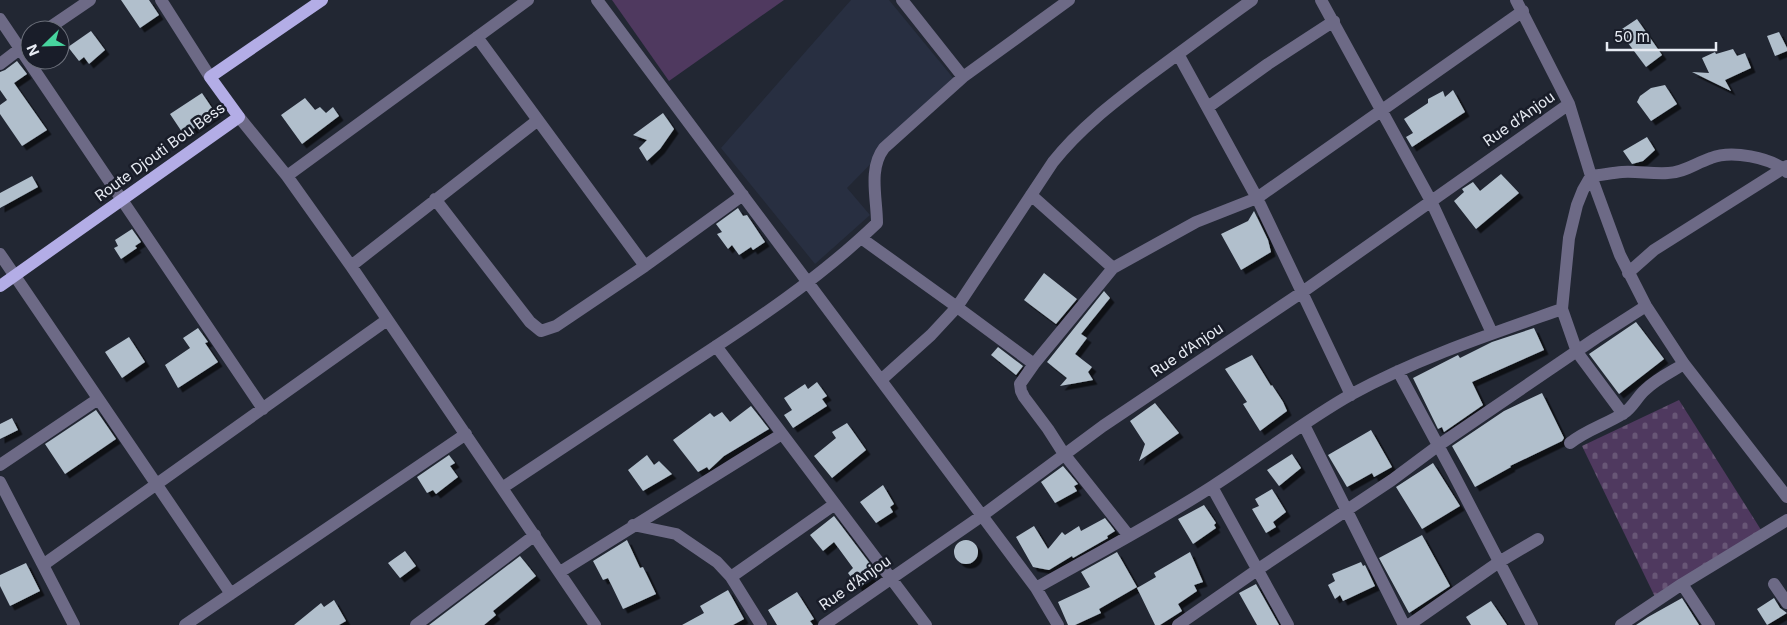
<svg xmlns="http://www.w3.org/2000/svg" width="1787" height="625" viewBox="0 0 1787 625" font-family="Inter,sans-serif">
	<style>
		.built { fill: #282f41 }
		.grass { fill: #4f395f }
		.cemetery { fill: url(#cemetery-stones) }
		.building { fill: #b1bfcc; filter: url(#shadow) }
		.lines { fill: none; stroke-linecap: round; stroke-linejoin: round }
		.minor { stroke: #6d6a86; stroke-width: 12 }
		.major { stroke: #b3ade6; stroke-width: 12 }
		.labels { text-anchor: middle; stroke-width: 5; stroke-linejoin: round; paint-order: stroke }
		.street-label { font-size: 15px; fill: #e7ebf3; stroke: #191d29 }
	</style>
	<defs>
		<pattern id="cemetery-stones" width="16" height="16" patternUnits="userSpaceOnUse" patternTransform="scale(1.25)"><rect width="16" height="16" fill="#4f395f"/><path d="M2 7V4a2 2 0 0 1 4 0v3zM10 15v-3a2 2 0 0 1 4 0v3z" fill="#685676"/></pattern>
		<filter id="shadow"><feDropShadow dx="4.5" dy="4.5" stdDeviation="0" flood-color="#0009"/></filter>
	</defs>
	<rect width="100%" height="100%" fill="#222733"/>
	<path class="built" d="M851,0h38l65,79 -107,109 23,27 -55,49 -94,-116z"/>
	<path class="grass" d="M612,0h172l-115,81z"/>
	<path class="cemetery" d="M1679,400l84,133 -107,66 -74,-153z"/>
	<path class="building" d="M121,0h28l10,15 -19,13z
		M1637,19l25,36 -16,12 -27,-36z
		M91,31l14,19 -16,14 -5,-7 -5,4 -11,-14z
		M1779,32l8,16v3l-12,5 -8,-20z
		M1733,49l4,7 8,-3 6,15 -26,12 6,11 -39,-19 17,1 -7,-15 13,-6 1,2z
		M17,61l10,13 -13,9 33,47 -25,16 -22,-32v-9l7,-5 -7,-10v-18l5,-2z
		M1665,85l12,19 -26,17 -14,-19 3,-6 11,-8z
		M1453,90l12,22 -53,35 -6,-10 7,-4 -9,-14 24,-16v-4l15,-8 2,6z
		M202,93l14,21 -32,21 -14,-21z
		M305,98l10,12 5,-3 6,6 7,-6 6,9 -37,28 -21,-29z
		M663,113l11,16 -14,20 -13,12 -8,-13 8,-8 -14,-5z
		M1647,137l8,13 -12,11 -11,3 -9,-13z
		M1501,174l18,19 -43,36 -22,-28 10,-9 -2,-3 11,-7 7,9z
		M32,176l6,11 -38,21v-15z
		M738,208l5,8 4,-1 18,27 -12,8 -2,-3 -12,8 -7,-10 -4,4 -11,-15 5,-2 -6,-8z
		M1254,211l14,29 3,12 -30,18 -20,-36 27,-13z
		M132,229l9,13 -6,4 2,2 -16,11 -7,-11 4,-2 -3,-6z
		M1044,273l33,26 -21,25 -32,-24z
		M1104,291l6,7 -29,36 6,4 -12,16 17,13 -4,5 5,8 -33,6 7,-8 -20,-16z
		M1636,322l28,37 -45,35 -30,-40z
		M198,328l10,14 -3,1 13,19 -40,26 -13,-23 25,-17 -7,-10z
		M1534,328l10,22 -72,32 11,23 -39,27 -2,-5 -4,2 -25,-51 45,-23 2,3 32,-16z
		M129,337l16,25 -23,16 -17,-26z
		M998,347l25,19 -7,9 -25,-20z
		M1252,355l19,31 1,-1 11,17 4,9 -27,20 -17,-27 4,-2 -22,-33z
		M817,382l10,14 -5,3 5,7 -34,22 -9,-13 8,-5 -8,-12 21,-14 3,5z
		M1542,393l22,45 -2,3 -52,25 1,1 -36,20 -23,-41 52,-35z
		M1155,403l24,30 -40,28 6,-17 -15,-23z
		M751,406l18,23 -45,27 -15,14 -2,-3 -9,5 -25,-32 37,-27 4,4 8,-5 8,10z
		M96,410l20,29 -51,35 -20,-30z
		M12,418l6,12 -18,9v-15z
		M847,423l19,27 -34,28 -18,-22 22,-18 -4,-6z
		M1371,430l21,37 -18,10 -2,-4 -25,14 -19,-32z
		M1292,454l9,14 -22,18 -12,-16z
		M449,455l6,8 -5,3 8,11 -22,17 -3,-4 -6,3 -10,-16z
		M647,455l7,10 5,-4 13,13 -29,17 -15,-21z
		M1433,463l27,43 -38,23 -26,-42z
		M1063,466l15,18 -4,2 3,5 -22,12 -14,-21z
		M883,485l11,19 -4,3 3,5 -17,11 -16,-21z
		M1272,489l14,23 -13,10 3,5 -10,6 -14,-24 7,-3 -4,-7z
		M1204,505l12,18 -2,2 2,3 -23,16 -15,-25z
		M834,516l43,57 -18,15 -11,-15 5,-5 -19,-26 -11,9 -13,-16z
		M1105,518l10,13 -8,5 1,2 -35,20 -1,-2 -23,14 -16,-3 -17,-30 18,-11 14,23 14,-17 3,3 14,-9 2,5z
		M1422,535l28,51 -41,27 -30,-55z
		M954 552a12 12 0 1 1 24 0a12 12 0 1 1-24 0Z
		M627,540l13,28 3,-1 13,27 -33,15 -15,-31 -5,2 -10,-19z
		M405,551l11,15 -16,12 -12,-15z
		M1117,552l20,35 -38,22 2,4 -26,12h-7l-10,-23 32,-15 -9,-15z
		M1190,552l13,30 -9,3 3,6 -19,13 4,7 -22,14h-5l-18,-37 19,-11 -2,-4z
		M520,556l16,20 -43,35 3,4 -12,10h-55z
		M1361,562l2,4 2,-1 10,21 -32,15 -3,-6 -5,4 -7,-14 7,-4 -3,-7z
		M26,563l14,28 -30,15 -10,-20v-11z
		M1256,584l23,41h-22l-18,-32z
		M728,590l16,29 -11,6h-51l22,-12 -4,-7z
		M797,592l17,27 -4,2 3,4h-36l-9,-15z
		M1682,598l17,27h-63l12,-8z
		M1774,598l6,10 7,5 -20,12 -10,-16z
		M334,600l12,21 -7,4h-45l27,-22 3,4z
		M1491,601l16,24h-36l-5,-8z"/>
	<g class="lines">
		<path class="minor" d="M161,0l49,77
			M597,0l439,588 22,37
			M902,0l61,77
			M1321,0l110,201 61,132
			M1516,0l53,104 22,72 29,79 26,51 38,58 103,133
			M0,19l263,390
			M46,30l44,-30
			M477,37l168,229
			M1178,54l79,144 94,197
			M0,64l30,-23
			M1208,107l60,-43 66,-43
			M239,117l48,59 64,90 244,359
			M287,176l241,-176
			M1031,195l82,73
			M435,199l95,123 11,9 15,-5 89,-60 98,-71
			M861,238l96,69 77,57 -14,20 1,7 3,6 24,32 16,25 65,82
			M0,254l231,340
			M351,266l187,-146
			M1628,273l26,-23 133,-84
			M716,346l210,279
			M1034,364l79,-96 83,-46 61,-24 266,-187
			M1398,371l55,102 79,152
			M881,380l50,-45 26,-28 96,-145c27,-34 60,-59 94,-85 35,-26 70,-52 105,-77
			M1623,414l-46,-62 -15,-43 7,-71 8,-33 6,-15 8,-14c10,-1 21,-3 31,-4 15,-1 30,2 46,1 15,0 28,-10 43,-15 20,-8 60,-1 76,14
			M1304,425l100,200
			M1570,443c16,-13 37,-19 54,-30 9,-6 13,-16 21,-23 11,-11 26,-18 39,-26
			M0,465l98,-66
			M0,482l74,143
			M1212,487l76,138
			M502,488c61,-41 123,-81 184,-122 66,-43 133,-87 191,-143 0,-25 -9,-54 7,-75l79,-71 106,-77
			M633,525l43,9 41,28 14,15 30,48
			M43,565l344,-245
			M560,572l222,-138
			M731,577l104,-73
			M1682,584l27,41
			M1774,584l13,19
			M1036,588c60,-34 120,-65 177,-102 47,-30 91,-65 139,-92 66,-36 139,-60 210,-85
			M185,625l281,-191
			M416,625l119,-90
			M824,625l159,-110 120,-89 198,-133 268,-189
			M1178,625l79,-55 135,-90 47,-35 157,-107 50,-32
			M1409,625l90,-63 39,-23
			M1621,625l61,-41 105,-64"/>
		<path class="major" d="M0,286l239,-169 -29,-40 112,-77"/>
	</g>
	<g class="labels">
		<g class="street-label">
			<text transform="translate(1519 119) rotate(-35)" y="5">Rue d’Anjou</text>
			<text transform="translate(160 152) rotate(-36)" y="5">Route Djouti Bou Bess</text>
			<text transform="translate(1187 350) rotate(-34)" y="5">Rue d’Anjou</text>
			<text transform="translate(855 583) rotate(-35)" y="5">Rue d’Anjou</text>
		</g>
	</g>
	<g transform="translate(45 45) rotate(247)"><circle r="24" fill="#191d29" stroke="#6b6f7a"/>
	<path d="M0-4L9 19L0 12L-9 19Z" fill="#47d49e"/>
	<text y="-8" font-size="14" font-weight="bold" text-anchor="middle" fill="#e7ebf3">N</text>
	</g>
	<path d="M1607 42v8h109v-8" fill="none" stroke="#e7ebf3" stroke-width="2.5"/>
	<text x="1614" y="42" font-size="15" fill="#e7ebf3" stroke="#191d29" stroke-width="4" paint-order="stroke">50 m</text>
</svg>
